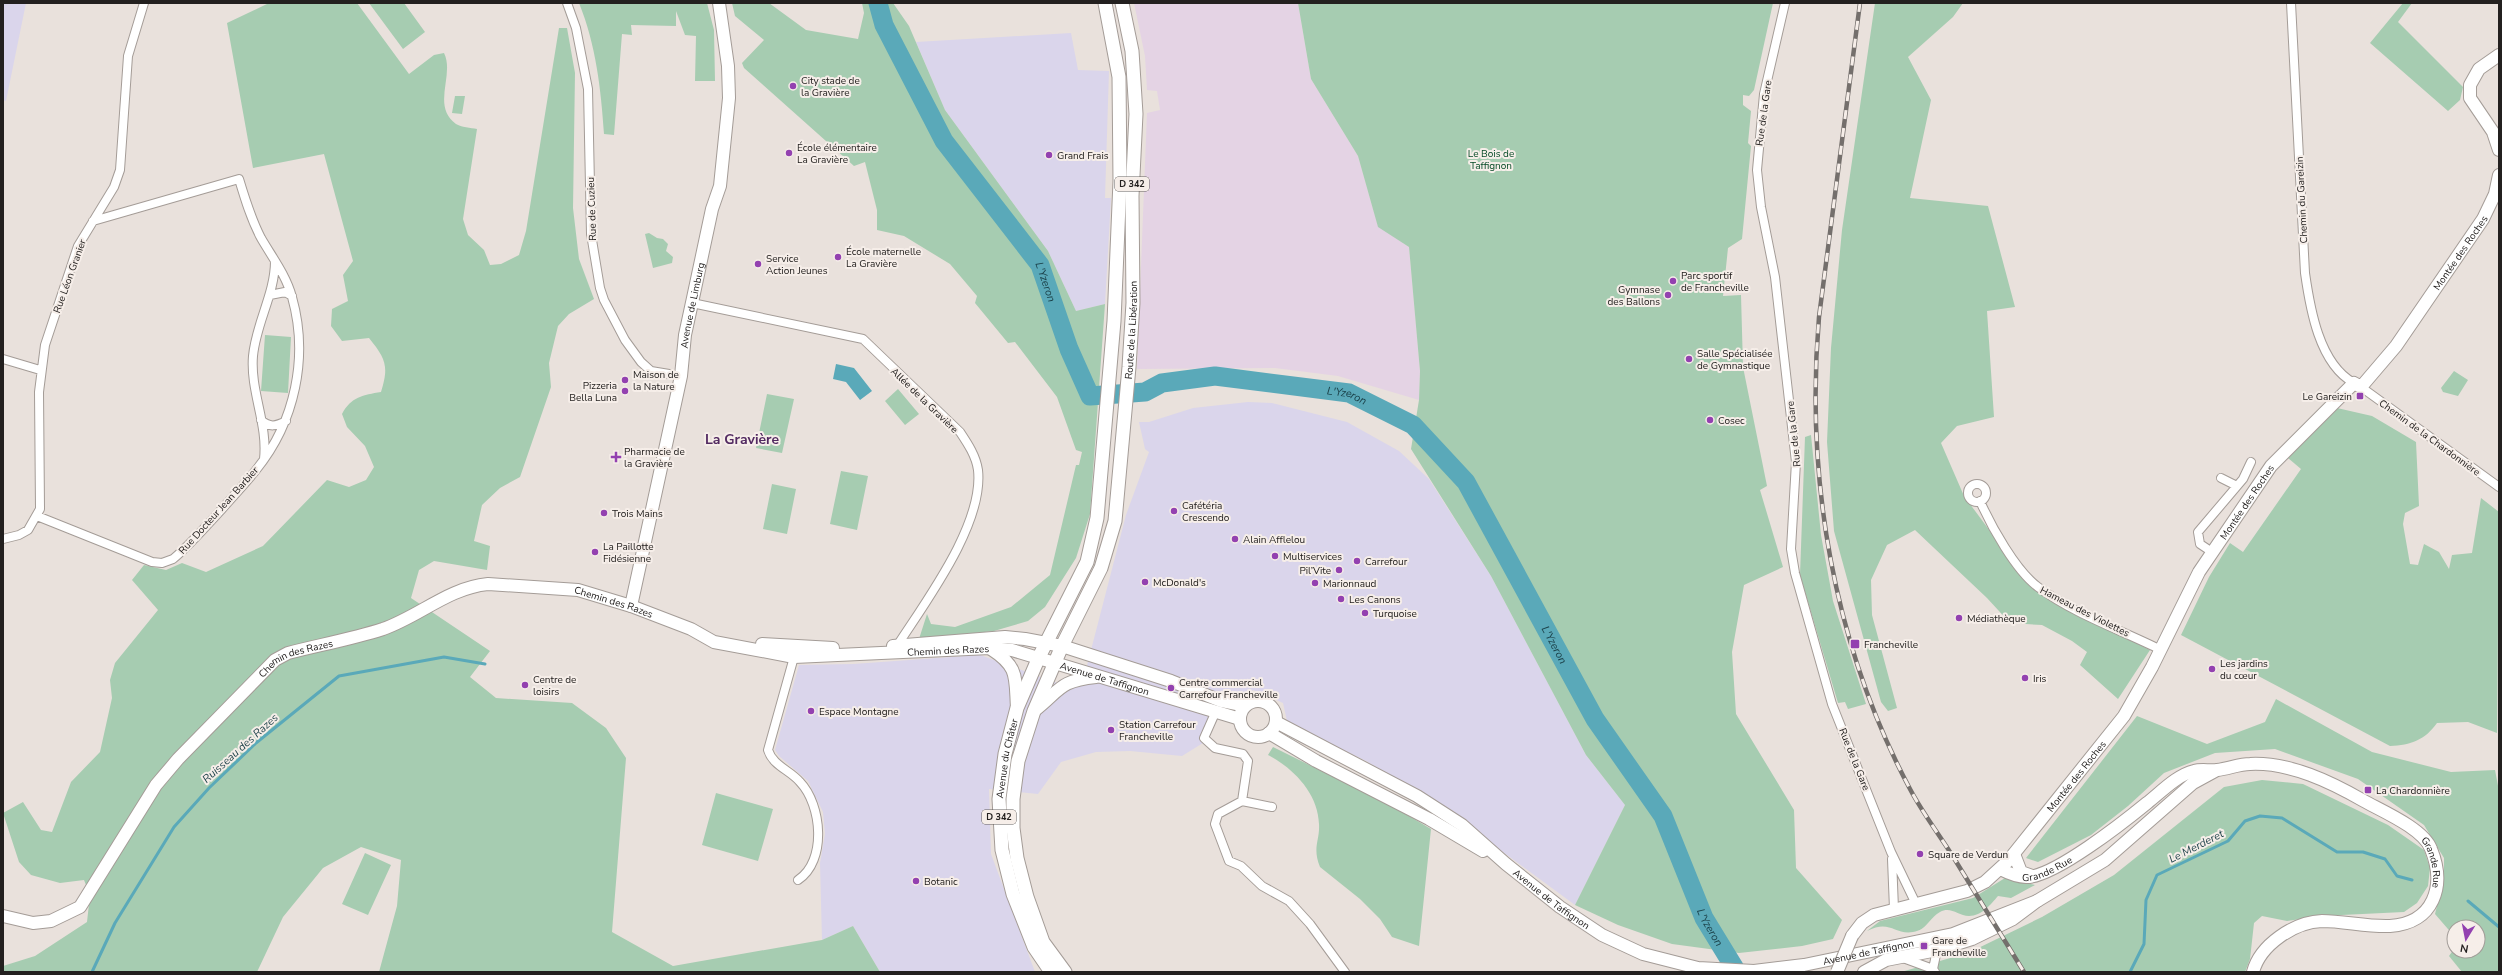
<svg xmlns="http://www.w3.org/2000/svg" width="2502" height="975" viewBox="0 0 2502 975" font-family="'Nunito Sans',sans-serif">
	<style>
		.commercial { fill: #dad5eb }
		.industrial { fill: #e4d3e4 }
		.green { fill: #a6ccb1 }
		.water { fill: #5aa9b9 }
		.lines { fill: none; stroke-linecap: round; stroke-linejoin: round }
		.stream { stroke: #5aa9b9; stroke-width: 3 }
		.river { stroke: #5aa9b9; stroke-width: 19 }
		.street-casing { stroke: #a49c97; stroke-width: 10 }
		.secondary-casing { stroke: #a49c97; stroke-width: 14 }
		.primary-casing { stroke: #a49c97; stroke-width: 15 }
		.street { stroke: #fff; stroke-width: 8 }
		.secondary { stroke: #fff; stroke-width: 12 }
		.primary { stroke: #fff; stroke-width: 13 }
		.rail-casing { stroke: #746f6c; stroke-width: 4.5 }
		.rail { stroke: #f6eee9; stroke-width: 3; stroke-dasharray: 9; stroke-linecap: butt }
		.secondary-bridge-casing { stroke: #a49c97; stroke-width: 14; stroke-linecap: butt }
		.secondary-bridge { stroke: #fff; stroke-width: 12 }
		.poi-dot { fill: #9341b0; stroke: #f6eee9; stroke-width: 1.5 }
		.labels { text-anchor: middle; stroke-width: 4; stroke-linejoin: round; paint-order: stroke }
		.shield { fill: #f6eee9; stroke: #625e5c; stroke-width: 1 }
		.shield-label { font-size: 9px; font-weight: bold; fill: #23201f }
		.poi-label { font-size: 10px; fill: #23201f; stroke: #f6eee9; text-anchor: start }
		.street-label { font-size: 10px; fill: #23201f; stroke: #f6eee9 }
		.park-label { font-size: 10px; fill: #044a25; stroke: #f6eee9 }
		.water-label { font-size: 11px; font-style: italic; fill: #1a3f47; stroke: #f6eee9 }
		.district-label { font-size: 14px; font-weight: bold; fill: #522a61; stroke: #f6eee9 }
	</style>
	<rect width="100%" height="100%" fill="#e9e1dc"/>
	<path class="commercial" d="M3,3h23l-20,98 -3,-1z
		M1071,33l7,37 31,1 -4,127h6l-6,106 -29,7 -28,-60 -103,-141 -29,-68z
		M1248,402l24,1 75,19 52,29 30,28 62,97 95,179 39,50 -50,100 -140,-103 -69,-41 -64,-31 -15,-9 -4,-18 -30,-13 -17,20 -1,14 -19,-6 -13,25 -21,13 -52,-5 -34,1 -35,10 -23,32 -49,-5 2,65 44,118h-155l-27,-46 -31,14 -2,-77 5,-29 -2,-22 -15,-31 -29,-25 -4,-6 24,-85 54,-1 127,-9 86,31 17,-5 43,-166 23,-63 -4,-3 -6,-27h10l44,-14z"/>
	<path class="industrial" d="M1134,3h164l13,76 47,77 20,70 31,21 11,124 -1,29 -81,-24 -63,-8 -138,1 10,-256 13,-3 -3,-19 -10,-1 -2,-34z"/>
	<path class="green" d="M269,3h88l52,71 25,-19 10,-2c11,22 -13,53 12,71 5,3 15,4 21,5l-14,90 5,16 16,15 6,15 11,-1 18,-9 7,-24 33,-203h8l8,45 -2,135 6,51 15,40 -25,15 -11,12 -9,37 2,24 -31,90 -20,11 -18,17 -8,36 16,5 -3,24 -53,-9 -15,9 -8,28 79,53 -20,26 26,21 76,5 34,25 20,30 -14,174 61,34 149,-26 31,-14 27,46h-501l18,-66 4,-46 -40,-13 -38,21 -40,49 -26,55h-254v-6l32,-10 52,-34 3,-27 -6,-15 -24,3 -29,-8 -12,-13 -16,-49 20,-11 18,28 11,2 19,-50 29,-30 12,-54 -2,-18 5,-17 43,-53 -26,-30 12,-15 22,5 16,-7 24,9 57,-26 64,-66 22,7 17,-7 8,-13 -9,-21 -18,-19 -5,-13c9,-17 21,-19 39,-22 8,-26 5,-33 -12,-54l-27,3 -11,-15 1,-17 16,-8 -5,-26 10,-14 -29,-107 -71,14 -26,-145z
		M369,3h35l21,29 -22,17z
		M579,3h128l7,27 1,51h-20l1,-45 -11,-1 -9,-24v15l-45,-1 1,10 -10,-1 -8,101 -10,-1c-3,-45 -8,-89 -25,-131z
		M732,3h37l37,27 52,9 6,-26 -2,-10h31l16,23 36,84 103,141 28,60 29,-7 -15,210 -14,44 -31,49 -17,14 -34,10 -75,8 8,-25 4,10 24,3 56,-20 39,-32 26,-110h3l3,-13 -6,-2 -19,-53 -42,-55 -7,1 -33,-40 2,-7 -27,-32 -46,-28 -27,-6v-20l-12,-48 -11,4 -110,-98 -2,-5 22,-23 -29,-24z
		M1298,3h475l-19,87 -5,6 -6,-1v10l8,6 -3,32 3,3 -9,93 -14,9 -5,48 18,-1 2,72 24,119 -7,4 23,77 -39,18 -12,67 4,62 58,96 2,58 46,52 -9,19 -31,7 -63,7 -67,-9 -54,-19 -43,-20 50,-100 -39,-50 -95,-179 -80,-127 8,-49 1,-29 -11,-124 -31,-20 -20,-71 -47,-77z
		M1875,3h88l-10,14 -45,40 23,43 -21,98 78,8 27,101 -28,4 7,106 -37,9 -16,17 23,53 69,93 117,61 -32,49 -38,-34 7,-13 -15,-11 -30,-16 -32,-2 -23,-25 -72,-68 -28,15 -16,35 1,35 25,93 -9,3 -7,-9 -47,-171 -7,-89 4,-94 11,-118z
		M2403,3h9l-14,19 65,65 -3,13 -12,11 -78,-68z
		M455,96h10l-3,18 -10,-1z
		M649,233l8,5 6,1 5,5 -2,7 7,6 -1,6 -19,5 -8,-34z
		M265,335l26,2 -3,56 -27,-2z
		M2454,371l14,9 -10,16 -15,-4 -2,-4z
		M898,389l21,25 -14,11 -20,-24z
		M767,394l27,5 -12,54 -26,-5z
		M2337,408l35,8 44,26 3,64 -14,7 -2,11 7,40 8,1 6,-21 15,8 10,17 3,-14 20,-2 9,-55 18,14 -2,221 -29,-11 -31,1c-12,17 -26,22 -47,23l-209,-111 28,-58 21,-34 13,9 58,-83 -13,-11z
		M1811,435l10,100 12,66 33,103 -18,5 -3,-7 -7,1 -38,-128 5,-138z
		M841,471l27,5 -11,54 -27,-6z
		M772,484l24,5 -9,45 -24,-5z
		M2276,699l96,53 79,20 44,-2 4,21v181h-37l-13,-16 5,-7v2h24v-24h-24v9l-19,-22 9,-36v-20l-20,-33 -66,-46 -83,-30 -60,4 -51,20 -36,33 -37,29 -53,27 -12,-4 111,-142 70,28 58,-22z
		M1273,747l119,59 39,23 -12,117 -27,-9 -12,-18 -20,-20 -40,-32c-8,-20 0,-26 -1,-43 -1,-31 -26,-56 -51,-69z
		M2262,780l41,4 85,41 36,25 6,18 -2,18 -11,17 -13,9 -83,4 -34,5 -25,-5 -8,7 -4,36 -5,13h-344l67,-19 74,-36 72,-42 110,-88z
		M716,793l57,16 -15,52 -56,-16z
		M365,853l26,12 -23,50 -26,-11z
		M2005,878l30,7 -24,13 -13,-2c-7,8 -16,20 -29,20 -11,0 -18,-10 -29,-4 -11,6 -13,18 -27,20 -19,3 -23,-13 -46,-1l13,-10 93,-23z"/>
	<path class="water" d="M836,364l18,4 18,23 -12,9 -14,-18 -13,-3z"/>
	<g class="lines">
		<path class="stream" d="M2468,901l31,26
			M92,972l23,-49 59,-96 35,-39 47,-45 83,-67 105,-19 41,7
			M2130,972l14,-28 2,-44 11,-25 71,-34 17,-20 15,-5 22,2 55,34h26l22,7 12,17 15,4"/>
		<path class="river" id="s1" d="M878,3l6,22 60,116 96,124 29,84 21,47 55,-4 17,-9 53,-7 134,17 64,32 53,57 129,237 68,97 41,102 33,54"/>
		<g class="street-casing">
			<path id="street" d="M567,3l9,25 12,61 3,145 9,54 4,12 21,40 16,22 10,9 30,5
				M1785,3l-21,91 -7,76 4,37 14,70 21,185 -5,87 4,24 37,131 59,148 25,52
				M2291,3l14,270c5,35 14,91 49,110
				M270,295l15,-3 7,4
				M692,303l171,36 97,93c8,12 16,24 18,38 6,54 -52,131 -81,176
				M3,359l37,11
				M2361,387l138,100
				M261,420c9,8 15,6 25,1
				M264,459c4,-35 -14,-68 -11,-103 3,-33 22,-62 22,-95
				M2221,478l16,8
				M1968 493a9 9 0 1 1 18 0a9 9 0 1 1-18 0Z
				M1980,501c11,25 36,70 58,86 36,27 83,43 123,63
				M37,516l115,46 10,1 11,-4c18,-15 33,-33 49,-50 11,-13 23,-25 34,-39 39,-48 53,-113 36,-173 -6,-22 -20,-40 -31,-59 -10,-19 -16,-39 -22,-59l-146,42
				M3,539l16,-4 9,-5 12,-21 -1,-117 6,-47 33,-99 36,-59 6,-17 8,-114 16,-53
				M2212,552l-12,-8 -2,-12 45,-53 8,-17
				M794,657l-26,93c5,16 22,20 32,32 22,23 27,79 -2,98
				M1216,711l-12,27 11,10 28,6 5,7 -6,40 -24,13 -3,10 14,37 12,5 21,20 27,15 21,23 35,48
				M1242,801l30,6
				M1892,859l2,50
				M1903,958l30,11 2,3
				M1933,969l4,-19"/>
		</g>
		<g class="secondary-casing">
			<g id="secondary">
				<path d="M2499,55l-20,14 -9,16v13l23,34 6,18"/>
				<path id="s2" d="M631,606l50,-230 4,-41 8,-37 19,-89 8,-23 9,-88 -1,-32 -9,-63"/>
				<path d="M762,644l71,4"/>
				<path d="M893,646l112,-9 20,2 37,7 109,35 50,20 24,5"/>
				<path d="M991,649c28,18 24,28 26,59"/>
				<circle cx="1258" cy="719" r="18"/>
				<path d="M1034,711c27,-21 24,-30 62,-34"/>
				<path id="s3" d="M1276,722l141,74 45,29 44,39 54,43 42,28 41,19 55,14 56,3 50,-6 149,-31 84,-33"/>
				<path d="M1269,733l47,28 113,58 54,32"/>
				<path d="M2014,854l7,18 11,4"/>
				<path id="s4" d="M2000,869c8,4 17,8 26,8 27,1 99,-56 121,-74 14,-11 30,-28 47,-32 7,-2 16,0 23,-1 11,-1 22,-6 33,-6 40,-2 81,18 114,37 18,10 60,28 67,48 15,37 3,74 -41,77 -23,1 -46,-5 -68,-5 -28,1 -62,24 -69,51"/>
				<path id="s5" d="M3,916l30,7 18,-2 29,-14 76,-122 22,-26 97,-99 13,-7c31,-8 64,-14 95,-24 37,-13 65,-41 105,-45l90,6 53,16 60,23 23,13 80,15 196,-9 22,2 228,69"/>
				<path id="s6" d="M1852,936l10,-13 12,-8 93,-24 18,-9 23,-21 116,-145 28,-49 47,-95 72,-106 83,-83 7,4 35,-41 87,-127 12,-25 4,-19"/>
				<path d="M1864,972l22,-12 51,-10 35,-11 41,-20 24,-18 68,-41 88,-77 22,-12"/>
			</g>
		</g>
		<g class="primary-casing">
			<g id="primary">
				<path id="s7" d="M1051,972l-17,-25 -21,-53 -11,-44 -3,-51 6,-45 12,-46 22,-51 48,-95 10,-44 17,-197 6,-140 -1,-104 -14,-74"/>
				<path id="s8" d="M1065,972l-22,-30 -16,-45 -10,-39 -4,-30v-29l5,-38 16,-50 28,-65 39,-78 14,-47 14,-154 4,-64 -1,-107 4,-82 -4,-63 -10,-48"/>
			</g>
		</g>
		<use href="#street" class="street"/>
		<use href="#secondary" class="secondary"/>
		<use href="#primary" class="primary"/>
		<g class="rail-casing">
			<path id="rail" d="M1860,3l-41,314c-14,162 15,329 91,472 12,23 28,44 42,66 24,39 48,78 72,117"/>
		</g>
		<use href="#rail" class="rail"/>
		<g class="secondary-bridge-casing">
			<path id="secondary-bridge" d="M1837,972l15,-36"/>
		</g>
		<use href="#secondary-bridge" class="secondary-bridge"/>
	</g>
	<g class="poi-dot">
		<circle cx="793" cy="86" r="4"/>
		<circle cx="789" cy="153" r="4"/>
		<circle cx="1049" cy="155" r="4"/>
		<circle cx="838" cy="257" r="4"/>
		<circle cx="758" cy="264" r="4"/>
		<circle cx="1673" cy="281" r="4"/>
		<circle cx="1668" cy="295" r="4"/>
		<circle cx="1689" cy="359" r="4"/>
		<circle cx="625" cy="380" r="4"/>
		<circle cx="625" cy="391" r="4"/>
		<rect x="2356" y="392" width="8" height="8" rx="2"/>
		<circle cx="1710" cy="420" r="4"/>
		<path d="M614 451h4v4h4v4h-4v4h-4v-4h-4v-4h4z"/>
		<circle cx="1174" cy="511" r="4"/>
		<circle cx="604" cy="513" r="4"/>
		<circle cx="1235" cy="539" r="4"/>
		<circle cx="595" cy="552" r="4"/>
		<circle cx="1275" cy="556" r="4"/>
		<circle cx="1357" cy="561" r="4"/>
		<circle cx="1339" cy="570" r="4"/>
		<circle cx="1145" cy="582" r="4"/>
		<circle cx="1315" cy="583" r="4"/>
		<circle cx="1341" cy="599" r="4"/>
		<circle cx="1365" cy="613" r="4"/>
		<circle cx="1959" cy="618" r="4"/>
		<rect x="1850" y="639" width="10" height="10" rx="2"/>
		<circle cx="2212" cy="669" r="4"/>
		<circle cx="2025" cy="678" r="4"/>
		<circle cx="525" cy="685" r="4"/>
		<circle cx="1171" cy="688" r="4"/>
		<circle cx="811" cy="711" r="4"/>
		<circle cx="1111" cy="730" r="4"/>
		<rect x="2364" y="786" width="8" height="8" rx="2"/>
		<circle cx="1920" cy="854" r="4"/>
		<circle cx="916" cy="881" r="4"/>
		<rect x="1920" y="942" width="8" height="8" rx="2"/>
	</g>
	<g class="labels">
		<g class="shield">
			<rect x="1115" y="177" width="34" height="14" rx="3"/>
			<rect x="982" y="810" width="34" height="14" rx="3"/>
		</g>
		<g class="shield-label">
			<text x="1132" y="187">D 342</text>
			<text x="999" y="820">D 342</text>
		</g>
		<g class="poi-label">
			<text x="801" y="84">City stade de<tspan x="801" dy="12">la Gravière</tspan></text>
			<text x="797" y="151">École élémentaire<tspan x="797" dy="12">La Gravière</tspan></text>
			<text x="1057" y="159">Grand Frais</text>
			<text x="846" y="255">École maternelle<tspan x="846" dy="12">La Gravière</tspan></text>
			<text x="766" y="262">Service<tspan x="766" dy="12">Action Jeunes</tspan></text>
			<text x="1681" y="279">Parc sportif<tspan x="1681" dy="12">de Francheville</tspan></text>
			<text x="1660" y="293" text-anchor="end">Gymnase<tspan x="1660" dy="12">des Ballons</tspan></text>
			<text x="1697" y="357">Salle Spécialisée<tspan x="1697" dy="12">de Gymnastique</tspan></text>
			<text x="633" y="378">Maison de<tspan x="633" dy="12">la Nature</tspan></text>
			<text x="617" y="389" text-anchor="end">Pizzeria<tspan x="617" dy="12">Bella Luna</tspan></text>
			<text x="2352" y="400" text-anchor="end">Le Gareizin</text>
			<text x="1718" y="424">Cosec</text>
			<text x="624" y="455">Pharmacie de<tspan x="624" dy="12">la Gravière</tspan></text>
			<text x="1182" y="509">Cafétéria<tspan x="1182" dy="12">Crescendo</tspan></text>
			<text x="612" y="517">Trois Mains</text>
			<text x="1243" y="543">Alain Afflelou</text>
			<text x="603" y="550">La Paillotte<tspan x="603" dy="12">Fidésienne</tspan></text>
			<text x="1283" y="560">Multiservices</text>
			<text x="1365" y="565">Carrefour</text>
			<text x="1331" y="574" text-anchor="end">Pil’Vite</text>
			<text x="1153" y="586">McDonald's</text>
			<text x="1323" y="587">Marionnaud</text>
			<text x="1349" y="603">Les Canons</text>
			<text x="1373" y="617">Turquoise</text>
			<text x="1967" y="622">Médiathèque</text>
			<text x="1864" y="648">Francheville</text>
			<text x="2220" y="667">Les jardins<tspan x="2220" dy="12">du cœur</tspan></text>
			<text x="2033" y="682">Iris</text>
			<text x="533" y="683">Centre de<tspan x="533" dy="12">loisirs</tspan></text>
			<text x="1179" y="686">Centre commercial<tspan x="1179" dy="12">Carrefour Francheville</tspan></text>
			<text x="819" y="715">Espace Montagne</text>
			<text x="1119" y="728">Station Carrefour<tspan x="1119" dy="12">Francheville</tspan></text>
			<text x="2376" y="794">La Chardonnière</text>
			<text x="1928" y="858">Square de Verdun</text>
			<text x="924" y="885">Botanic</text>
			<text x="1932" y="944">Gare de<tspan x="1932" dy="12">Francheville</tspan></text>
		</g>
		<g class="street-label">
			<text transform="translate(1763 113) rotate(-82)" y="4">Rue de la Gare</text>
			<text transform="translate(2301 200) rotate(-93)" y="4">Chemin du Gareizin</text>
			<text transform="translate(591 209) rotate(-92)" y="4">Rue de Cuzieu</text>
			<text dy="4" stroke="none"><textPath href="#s6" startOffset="947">Montée des Roches</textPath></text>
			<text transform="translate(69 276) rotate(-70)" y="4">Rue Léon Granier</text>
			<text dy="4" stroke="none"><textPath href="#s2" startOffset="307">Avenue de Limburg</textPath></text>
			<text dy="4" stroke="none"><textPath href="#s8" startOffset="674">Route de la Libération</textPath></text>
			<text transform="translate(925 400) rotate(44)" y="4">Allée de la Gravière</text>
			<text transform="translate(1793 434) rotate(-96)" y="4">Rue de la Gare</text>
			<text transform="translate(2430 437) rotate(36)" y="4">Chemin de la Chardonnière</text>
			<text dy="4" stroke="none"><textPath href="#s6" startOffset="611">Montée des Roches</textPath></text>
			<text transform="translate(218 510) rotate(-48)" y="4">Rue Docteur Jean Barbier</text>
			<text dy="4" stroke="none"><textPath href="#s5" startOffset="753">Chemin des Razes</textPath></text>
			<text transform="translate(2085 611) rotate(27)" y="4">Hameau des Violettes</text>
			<text dy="4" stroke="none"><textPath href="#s5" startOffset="1097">Chemin des Razes</textPath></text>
			<text dy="4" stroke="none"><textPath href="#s5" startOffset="417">Chemin des Razes</textPath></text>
			<text dy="4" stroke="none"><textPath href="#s5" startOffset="1258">Avenue de Taffignon</textPath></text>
			<text dy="4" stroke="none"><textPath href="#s7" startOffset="225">Avenue du Châter</textPath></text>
			<text transform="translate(1855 759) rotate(68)" y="4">Rue de la Gare</text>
			<text dy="4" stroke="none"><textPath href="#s6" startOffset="287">Montée des Roches</textPath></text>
			<text dy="4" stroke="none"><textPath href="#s4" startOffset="50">Grande Rue</textPath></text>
			<text dy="4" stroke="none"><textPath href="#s4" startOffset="503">Grande Rue</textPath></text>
			<text dy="4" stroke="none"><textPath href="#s3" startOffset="329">Avenue de Taffignon</textPath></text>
			<text dy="4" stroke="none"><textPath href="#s3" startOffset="665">Avenue de Taffignon</textPath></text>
		</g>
		<g class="park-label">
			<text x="1491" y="157">Le Bois de<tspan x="1491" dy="12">Taffignon</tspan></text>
		</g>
		<g class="water-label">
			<text dy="4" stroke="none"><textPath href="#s1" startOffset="328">L'Yzeron</textPath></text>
			<text dy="4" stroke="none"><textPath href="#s1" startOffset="712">L'Yzeron</textPath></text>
			<text dy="4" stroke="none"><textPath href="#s1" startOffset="1048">L'Yzeron</textPath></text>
			<text transform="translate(240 748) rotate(-42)" y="4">Ruisseau des Razes</text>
			<text transform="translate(2196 846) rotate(-27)" y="4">Le Merderet</text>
			<text dy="4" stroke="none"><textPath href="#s1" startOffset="1372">L'Yzeron</textPath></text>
		</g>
		<g class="district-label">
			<text x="742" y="444">La Gravière</text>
		</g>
	</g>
	<rect width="2502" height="975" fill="none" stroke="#23201f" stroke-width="8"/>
	<g transform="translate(2466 939) rotate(190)"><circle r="19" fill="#f6eee9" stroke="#a29c98"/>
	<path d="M0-3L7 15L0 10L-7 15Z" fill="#9341b0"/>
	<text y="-6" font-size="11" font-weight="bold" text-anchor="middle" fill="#23201f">N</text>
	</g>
</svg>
